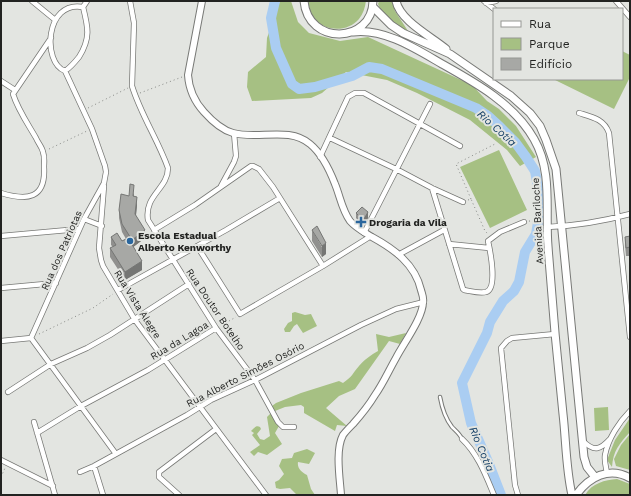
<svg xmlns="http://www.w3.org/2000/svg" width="631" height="496" viewBox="0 0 631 496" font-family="'Work Sans',sans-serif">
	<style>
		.green { fill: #a6c083 }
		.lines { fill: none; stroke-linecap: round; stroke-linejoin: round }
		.river { stroke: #aacdf2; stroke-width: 10 }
		.service-casing { stroke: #787976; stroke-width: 4.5 }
		.minor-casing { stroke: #787976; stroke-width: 6 }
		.tertiary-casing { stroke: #787976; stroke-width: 8 }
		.secondary-casing { stroke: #787976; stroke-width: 9 }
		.path { stroke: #878986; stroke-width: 1; stroke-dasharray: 1 3; stroke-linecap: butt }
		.service { stroke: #fff; stroke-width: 2.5 }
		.minor { stroke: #fff; stroke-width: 4.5 }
		.tertiary { stroke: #fff; stroke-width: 6 }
		.secondary { stroke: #fff; stroke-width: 7 }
		.wall { fill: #90908e }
		.shaded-wall { fill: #757674 }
		.building { fill: #a7a8a5; stroke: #757674 }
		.poi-dot { fill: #2a669d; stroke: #e3e5e1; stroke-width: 1.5 }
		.labels { text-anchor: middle; stroke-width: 4; stroke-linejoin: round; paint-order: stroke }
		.street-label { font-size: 10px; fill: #222321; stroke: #e3e5e1 }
		.poi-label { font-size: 10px; font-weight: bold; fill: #222321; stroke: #e3e5e1; text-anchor: start }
		.water-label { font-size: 11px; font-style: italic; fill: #133e65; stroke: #e3e5e1 }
	</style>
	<rect width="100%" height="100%" fill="#e3e5e1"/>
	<path class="green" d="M280,1h11l7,21 11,11 31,8 28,-4 104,48 15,16 12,8 17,17 20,31 -16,9 -13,-16 -37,-30 -53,-27 -30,-13 -41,-8 -24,21 -11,5 -59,3 -5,-14 1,-15 18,-15 1,-19z
		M308,1h58c-1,7 -3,13 -7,18 -12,14 -36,13 -47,-3 -2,-4 -3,-10 -4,-15z
		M379,1h13l3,10 13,20c-15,-9 -23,-9 -30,-27z
		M622,51l8,4v22l-16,32 -61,-30h69z
		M499,150l28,60 -37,18 -30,-61z
		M295,312l10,3 6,-1 6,12 -14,7 -6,-9 -3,2 -4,6h-5l-1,-3 4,-6 4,-2v-8z
		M406,333l-6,11 -11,-3 -34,48 -16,7 -13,12 21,18 -10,-1 -2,6 -31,-18v-6l-3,-2 -16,2 -10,4 -3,-5 4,-3 25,-10 38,-12 4,2c10,-7 9,-9 16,-17 6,-7 12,-11 19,-15l-2,-17 13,3z
		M608,407l1,23 -14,1 -1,-23z
		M271,413l8,13 -4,7 7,11 -15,11 -9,-3 -4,4 -4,-4 10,-7 -8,-10 2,-2 -3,-2c3,-3 5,-6 9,-4l1,2 -4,5 3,5 4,1 6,-4 -3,-19z
		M630,418v14c-11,12 -17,19 -18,35l-5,-7 8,-20z
		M630,434v36l-14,-4 -2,-7 7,-14z
		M307,449l8,4 -6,11 -11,-2c-1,6 3,10 9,13l4,14 4,6h-18l-7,-7 -10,1 -4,-1 -1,-6 4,-2 5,-6 -5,-8 3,-7 10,-1 2,-5z
		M617,479l13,5v11h-45c7,-12 20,-15 32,-16z"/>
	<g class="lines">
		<path class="river" d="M275,1l-4,17 5,30 16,36 7,5 16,-2 37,-11 17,-9 13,2 94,39 12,8 12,11 15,15 11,15 9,14 6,34 -5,29 -11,18 -6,30 -5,9 -11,10 -13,21 -3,11 -25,50 9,40 18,41 12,31"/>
		<g class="service-casing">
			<path id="service" d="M440,397c2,11 5,21 12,30 4,4 8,7 10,12"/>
		</g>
		<g class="minor-casing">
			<path id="minor" d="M32,1l22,18
				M130,1l4,22 -2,63c9,29 26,54 36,82 0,21 -24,27 -20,52l68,108 39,52 23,42 5,5h11
				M484,1l10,8
				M616,1l14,16
				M486,3l10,-2
				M65,71c6,-4 10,-9 14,-14 12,-19 9,-30 4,-50l4,-6
				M1,81l14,9
				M579,113c13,4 25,6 30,20l21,204
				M330,138l66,31 36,19 31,14
				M320,157l28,-60 7,-4h9l96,53
				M104,186l-5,62 2,12 2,6 32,54 131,175
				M221,186l13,-24 2,-6 -2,-23
				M432,188l31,101 1,1c7,1 16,4 22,2 12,-3 4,-42 2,-51l12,-9 24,-10
				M1,193c26,8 45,6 43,-26 0,-5 1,-9 -1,-15 -1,-5 -5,-9 -7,-14 -8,-14 -18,-28 -23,-44l38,-56
				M84,219l18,7
				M547,227c27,-1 57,-6 83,-13
				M154,230l41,-25 56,-39h2l6,3 14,18 50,79
				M364,233l66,-129
				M1,236l78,-7
				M449,244l40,4
				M197,246l43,68 83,-48 48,-30
				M398,255l46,-25
				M1,288l55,-5
				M118,290l108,-60 54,-32
				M31,338l53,-119 20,-36 2,-11 -1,-6 -13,-37 -27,-58c-23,-8 -20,-71 18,-64
				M31,338l85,116
				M1,341l30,-3
				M8,392l43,-28 36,-16 23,-13 79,-51
				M34,422l21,73
				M37,433l44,-27 67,-36 68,-42
				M462,439c16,15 24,37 32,56
				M583,441c11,11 17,9 27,-2
				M1,460l52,26
				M94,466l9,29
				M80,472l14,-6 93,-51 24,-15 44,-20 106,-55 35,-16 28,-7
				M607,473c-1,-6 -3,-12 -2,-18 3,-16 14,-33 25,-44
				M179,495l-20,-18v-5l57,-43
				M518,495l-3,-10 -14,-137 6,-7 5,-3 43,-4"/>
		</g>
		<g class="tertiary-casing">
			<path id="tertiary" d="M202,1l-14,74c1,15 6,26 16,37 8,9 18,18 29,21 25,7 56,-7 77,11 11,9 20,27 25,40 5,12 7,26 15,37 6,7 14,11 22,16 22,12 43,27 49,53 1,4 3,8 2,12 0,16 -20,42 -27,56 -7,12 -13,26 -21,37 -6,10 -14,20 -22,29 -3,3 -7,7 -10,11 -8,15 -3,44 -2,60"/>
		</g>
		<g class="secondary-casing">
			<path id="secondary" d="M304,1c4,45 68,43 69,0
				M396,1c4,20 36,36 50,48
				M373,7l18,18 12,8 47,21 61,42 19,17 10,13 6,14 10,29 28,288 3,10 8,10
				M353,32c31,-4 63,17 89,32 34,19 72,40 92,75 19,33 11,71 14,107 4,56 9,112 15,168 3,26 3,56 9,81
				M576,495c13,-18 33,-29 54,-17"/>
		</g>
		<path class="path" d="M140,93l42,-16
			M88,108l40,-20
			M49,149l38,-18
			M471,199l-15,-35 39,-20
			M468,200l3,-1 14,32 4,4
			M529,221l11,1
			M222,325l14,-8
			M39,334l54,-26 20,-14
			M1,477l4,-9"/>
		<use href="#service" class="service"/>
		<use href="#minor" class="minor"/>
		<use href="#tertiary" class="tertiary"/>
		<use href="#secondary" class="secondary"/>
	</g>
	<path class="wall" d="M134,193v3l3,9 -1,11 9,22 -12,9 9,23 -17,10 -15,-23v-9l3,-1 -2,-2v-8l11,4 4,-2 -4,-7 -3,-14v-8z
		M356,213l12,5 -4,6 -2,1 -6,-7z
		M312,230l14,24 -4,3 -10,-16z
		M630,236v20h-4l-1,-11v-8z"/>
	<path class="shaded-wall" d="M137,197v8l-2,18v-9z
		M368,212v6l-4,6 -2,1v-6z
		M145,230v8l-13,10v-8z
		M326,243v11l-4,3v-11z
		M142,261v9l-17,10v-8z"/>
	<path class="building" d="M130,184l4,1 -1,11 4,1 -2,17 10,16 -13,10 -10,-16 -3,-14 2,-16 8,2z
		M362,207l6,5 -4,7h-2l-6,-6z
		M317,226l9,17 -4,3 -10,-16z
		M117,233l5,8 6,-3 14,23 -17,11 -15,-24 6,-3 -5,-8z
		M630,236v11l-4,1 -1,-11z"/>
	<g class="poi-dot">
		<path d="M359 216h4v4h4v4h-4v4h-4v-4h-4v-4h4z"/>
		<circle cx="130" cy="241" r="4"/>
	</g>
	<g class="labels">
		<g class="street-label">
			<text transform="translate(537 221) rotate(-93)" y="4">Avenida Bariloche</text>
			<text transform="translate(61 250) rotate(-66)" y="4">Rua dos Patriotas</text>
			<text transform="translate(138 304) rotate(58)" y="4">Rua Vista Alegre</text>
			<text transform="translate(216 309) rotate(56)" y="4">Rua Doutor Botelho</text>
			<text transform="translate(179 340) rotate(-31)" y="4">Rua da Lagoa</text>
			<text transform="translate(245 374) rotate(-27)" y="4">Rua Alberto Simões Osório</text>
		</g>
		<g class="poi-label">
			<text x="369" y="226">Drogaria da Vila</text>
			<text x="138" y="239">Escola Estadual<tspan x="138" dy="12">Alberto Kenworthy</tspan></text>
		</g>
		<g class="water-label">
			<text transform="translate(497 128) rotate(42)" y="4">Rio Cotia</text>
			<text transform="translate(482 449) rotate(67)" y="4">Rio Cotia</text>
		</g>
	</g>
	<rect width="631" height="496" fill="none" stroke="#222321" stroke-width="4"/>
	<rect x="493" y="8" width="130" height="72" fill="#e3e5e1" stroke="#969794"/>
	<rect x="501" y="21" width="20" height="6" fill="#ffffff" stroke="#969794"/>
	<text x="529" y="28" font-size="12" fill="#222321">Rua</text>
	<rect x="501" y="38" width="20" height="12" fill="#a6c083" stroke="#969794"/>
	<text x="529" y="48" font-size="12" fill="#222321">Parque</text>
	<rect x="501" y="58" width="20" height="12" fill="#a7a8a5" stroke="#969794"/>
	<text x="529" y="68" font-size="12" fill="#222321">Edifício</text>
</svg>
